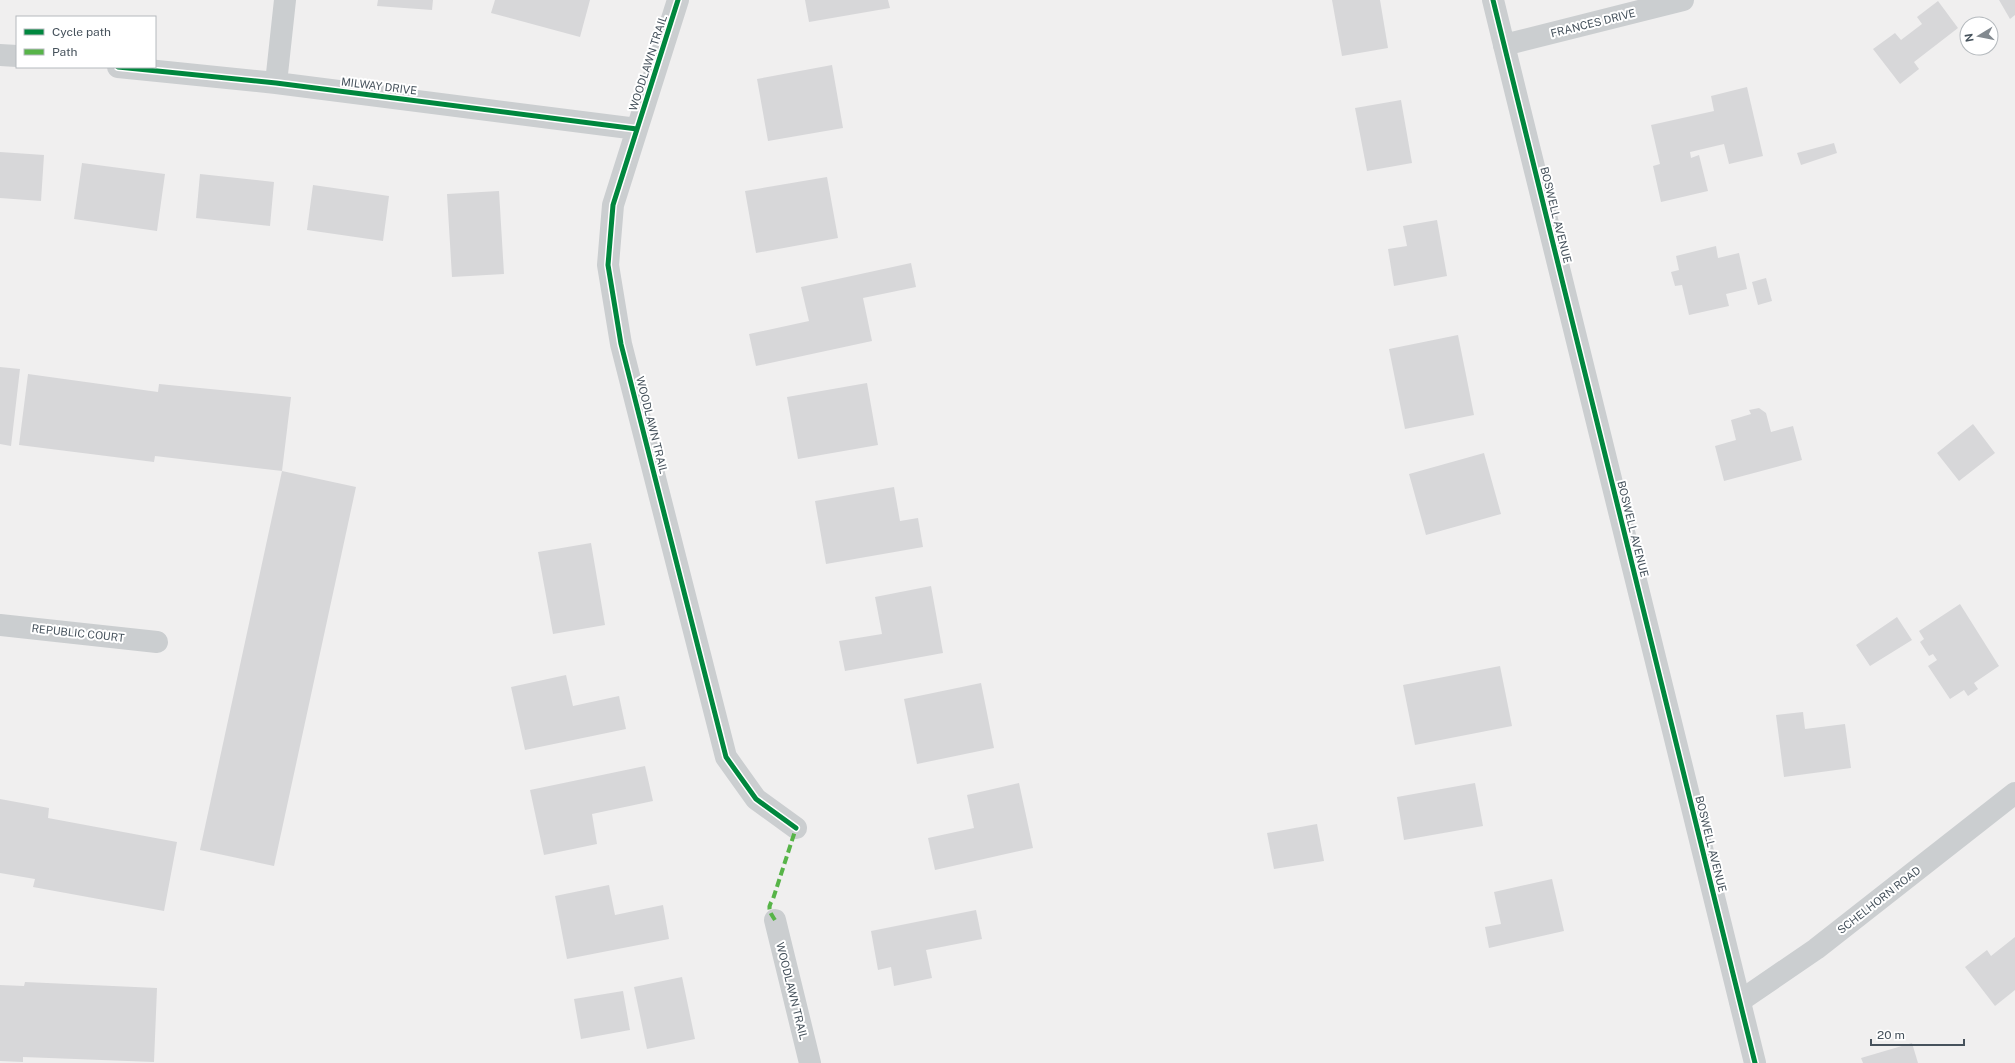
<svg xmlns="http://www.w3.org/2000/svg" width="2015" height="1063" viewBox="0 0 2015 1063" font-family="'Public Sans',sans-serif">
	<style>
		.building { fill: #d7d7d9 }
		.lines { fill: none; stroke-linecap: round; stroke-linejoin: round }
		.minor { stroke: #cbced0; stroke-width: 22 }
		.tertiary { stroke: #cbced0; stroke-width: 22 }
		.quiet { stroke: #57b448; stroke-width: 4; stroke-dasharray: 8 4; stroke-linecap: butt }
		.cycleway-casing { stroke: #fff; stroke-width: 8 }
		.cycleway { stroke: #00873e; stroke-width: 5 }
		.labels { text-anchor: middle; stroke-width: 4; stroke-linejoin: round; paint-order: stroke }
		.street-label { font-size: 11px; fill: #46525c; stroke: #fff }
	</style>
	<rect width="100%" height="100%" fill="#f0efef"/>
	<path class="building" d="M378,0h55l-1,10 -55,-4z
		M495,0h95l-10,37 -89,-24z
		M805,0h83l2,8 -81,14z
		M1332,0h48l8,48 -46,8z
		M1999,0h16v15l-5,4z
		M1938,1l20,27 -44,34 5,7 -19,15 -27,-35 22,-16 6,7 21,-16 -5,-7z
		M832,65l11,63 -75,13 -11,-62z
		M1747,87l16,69 -34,8 -5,-20 -34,8 1,6 8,-3 9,36 -47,11 -8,-36 7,-2 -9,-39 63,-14 -3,-15z
		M1401,100l11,63 -45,8 -12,-63z
		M1834,143l3,10 -36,12 -4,-12z
		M0,152l44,3 -3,46 -41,-3z
		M82,163l83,11 -8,57 -83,-12z
		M200,174l74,8 -4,44 -74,-8z
		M827,177l11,61 -82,15 -11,-62z
		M313,185l76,11 -6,45 -76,-11z
		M499,191l5,83 -52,3 -5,-83z
		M1437,220l10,56 -53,10 -6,-37 19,-3 -4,-20z
		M1716,246l2,12 21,-5 8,36 -21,5 3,12 -40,9 -7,-30 -7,1 -4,-14 8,-2 -3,-14z
		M911,263l5,24 -53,11 9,43 -116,25 -7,-32 60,-13 -8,-34z
		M1766,278l6,23 -14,4 -6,-23z
		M1458,335l16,80 -69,14 -16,-80z
		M0,367l20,2 -9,77 -11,-2z
		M28,374l130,18 1,-8 132,13 -9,74 -127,-15 -1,6 -135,-17z
		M867,383l11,62 -80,14 -11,-62z
		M1759,408l7,5 5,19 22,-6 9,34 -78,21 -9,-35 21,-6 -5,-20 20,-6 -2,-4z
		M1973,424l22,29 -36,28 -22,-28z
		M1484,453l17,61 -75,21 -17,-61z
		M282,471l74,16 -82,379 -74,-16z
		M894,487l6,34 18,-3 5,29 -97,17 -11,-63z
		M591,543l14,82 -52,9 -15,-82z
		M931,586l12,67 -98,18 -6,-30 43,-7 -7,-37z
		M1960,604l39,62 -25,17 4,6 -10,7 -4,-6 -14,9 -22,-33 9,-6 -4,-6 -4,2 -9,-14 4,-3 -5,-8z
		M1897,617l15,23 -42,26 -14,-21z
		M1500,666l12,60 -97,19 -12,-60z
		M566,675l7,31 46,-10 7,33 -101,21 -14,-63z
		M981,683l13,65 -77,16 -13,-65z
		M1803,712l2,17 40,-5 6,44 -67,9 -8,-62z
		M645,766l8,35 -61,13 5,30 -53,11 -14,-65z
		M1019,783l14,65 -98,22 -7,-32 46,-10 -7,-33z
		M1475,783l8,43 -79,14 -7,-43z
		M0,799l49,9 -1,10 129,24 -13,69 -131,-24 2,-8 -35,-6z
		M1317,824l7,37 -50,8 -7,-36z
		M1552,879l12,52 -75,17 -4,-21 16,-3 -7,-32z
		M609,885l6,30 48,-10 6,34 -102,20 -12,-63z
		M976,910l6,29 -56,11 6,28 -38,8 -3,-19 -13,3 -7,-39z
		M2015,937v53l-20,16 -30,-39 22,-17 4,6z
		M682,977l13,62 -48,10 -13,-62z
		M25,982l132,6 -3,74 -131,-5v5l-23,-1v-76l24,1z
		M623,991l7,39 -49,9 -7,-40z
		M1912,1043l6,20h-55l-2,-5z"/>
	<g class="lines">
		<path class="minor" d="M678,0l-65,205 -5,60 13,79 105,413 30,42 40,29
			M1493,0l11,45
			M0,55l17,1
			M118,67l158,16 361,46
			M276,83l9,-83
			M0,625l157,17
			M775,920l35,143
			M1740,1001l76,-52 199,-156"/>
		<path class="tertiary" d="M1683,0l-179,45 251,1018"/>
		<path class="quiet" d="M775,920c-6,-9 -8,-12 -2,-21l23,-71"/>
		<g class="cycleway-casing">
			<path id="cycleway" d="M678,0l-65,205 -5,60 13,79 105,413 30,42 40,29
				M1493,0l262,1063
				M118,67l158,16 361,46"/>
		</g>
		<use href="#cycleway" class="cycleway"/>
	</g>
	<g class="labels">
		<g class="street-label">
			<text transform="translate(1593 23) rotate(-14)" y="4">FRANCES DRIVE</text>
			<text transform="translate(648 63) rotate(-72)" y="4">WOODLAWN TRAIL</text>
			<text transform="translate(379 86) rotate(7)" y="4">MILWAY DRIVE</text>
			<text transform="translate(1556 215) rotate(76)" y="4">BOSWELL AVENUE</text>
			<text transform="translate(652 425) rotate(76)" y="4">WOODLAWN TRAIL</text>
			<text transform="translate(1633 529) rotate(76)" y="4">BOSWELL AVENUE</text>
			<text transform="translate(78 633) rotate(6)" y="4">REPUBLIC COURT</text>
			<text transform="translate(1711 844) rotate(76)" y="4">BOSWELL AVENUE</text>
			<text transform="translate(1879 900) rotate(-38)" y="4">SCHELHORN ROAD</text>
			<text transform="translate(792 991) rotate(76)" y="4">WOODLAWN TRAIL</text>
		</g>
	</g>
	<rect x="16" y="16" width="140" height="52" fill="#ffffff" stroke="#b5babe"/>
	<rect x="24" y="29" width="20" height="6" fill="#00873e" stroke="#b5babe"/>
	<text x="52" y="36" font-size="12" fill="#46525c">Cycle path</text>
	<rect x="24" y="49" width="20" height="6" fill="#57b448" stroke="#b5babe"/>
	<text x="52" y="56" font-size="12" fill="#46525c">Path</text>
	<g transform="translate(1979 36) rotate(260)"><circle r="19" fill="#ffffff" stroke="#b5babe"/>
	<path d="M0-3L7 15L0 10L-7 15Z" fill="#82898f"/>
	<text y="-6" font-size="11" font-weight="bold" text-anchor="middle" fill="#46525c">N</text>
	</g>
	<path d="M1871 1039v6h93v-6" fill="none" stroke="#46525c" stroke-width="2"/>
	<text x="1877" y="1039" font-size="12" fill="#46525c" stroke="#ffffff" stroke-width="3" paint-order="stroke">20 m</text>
</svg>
